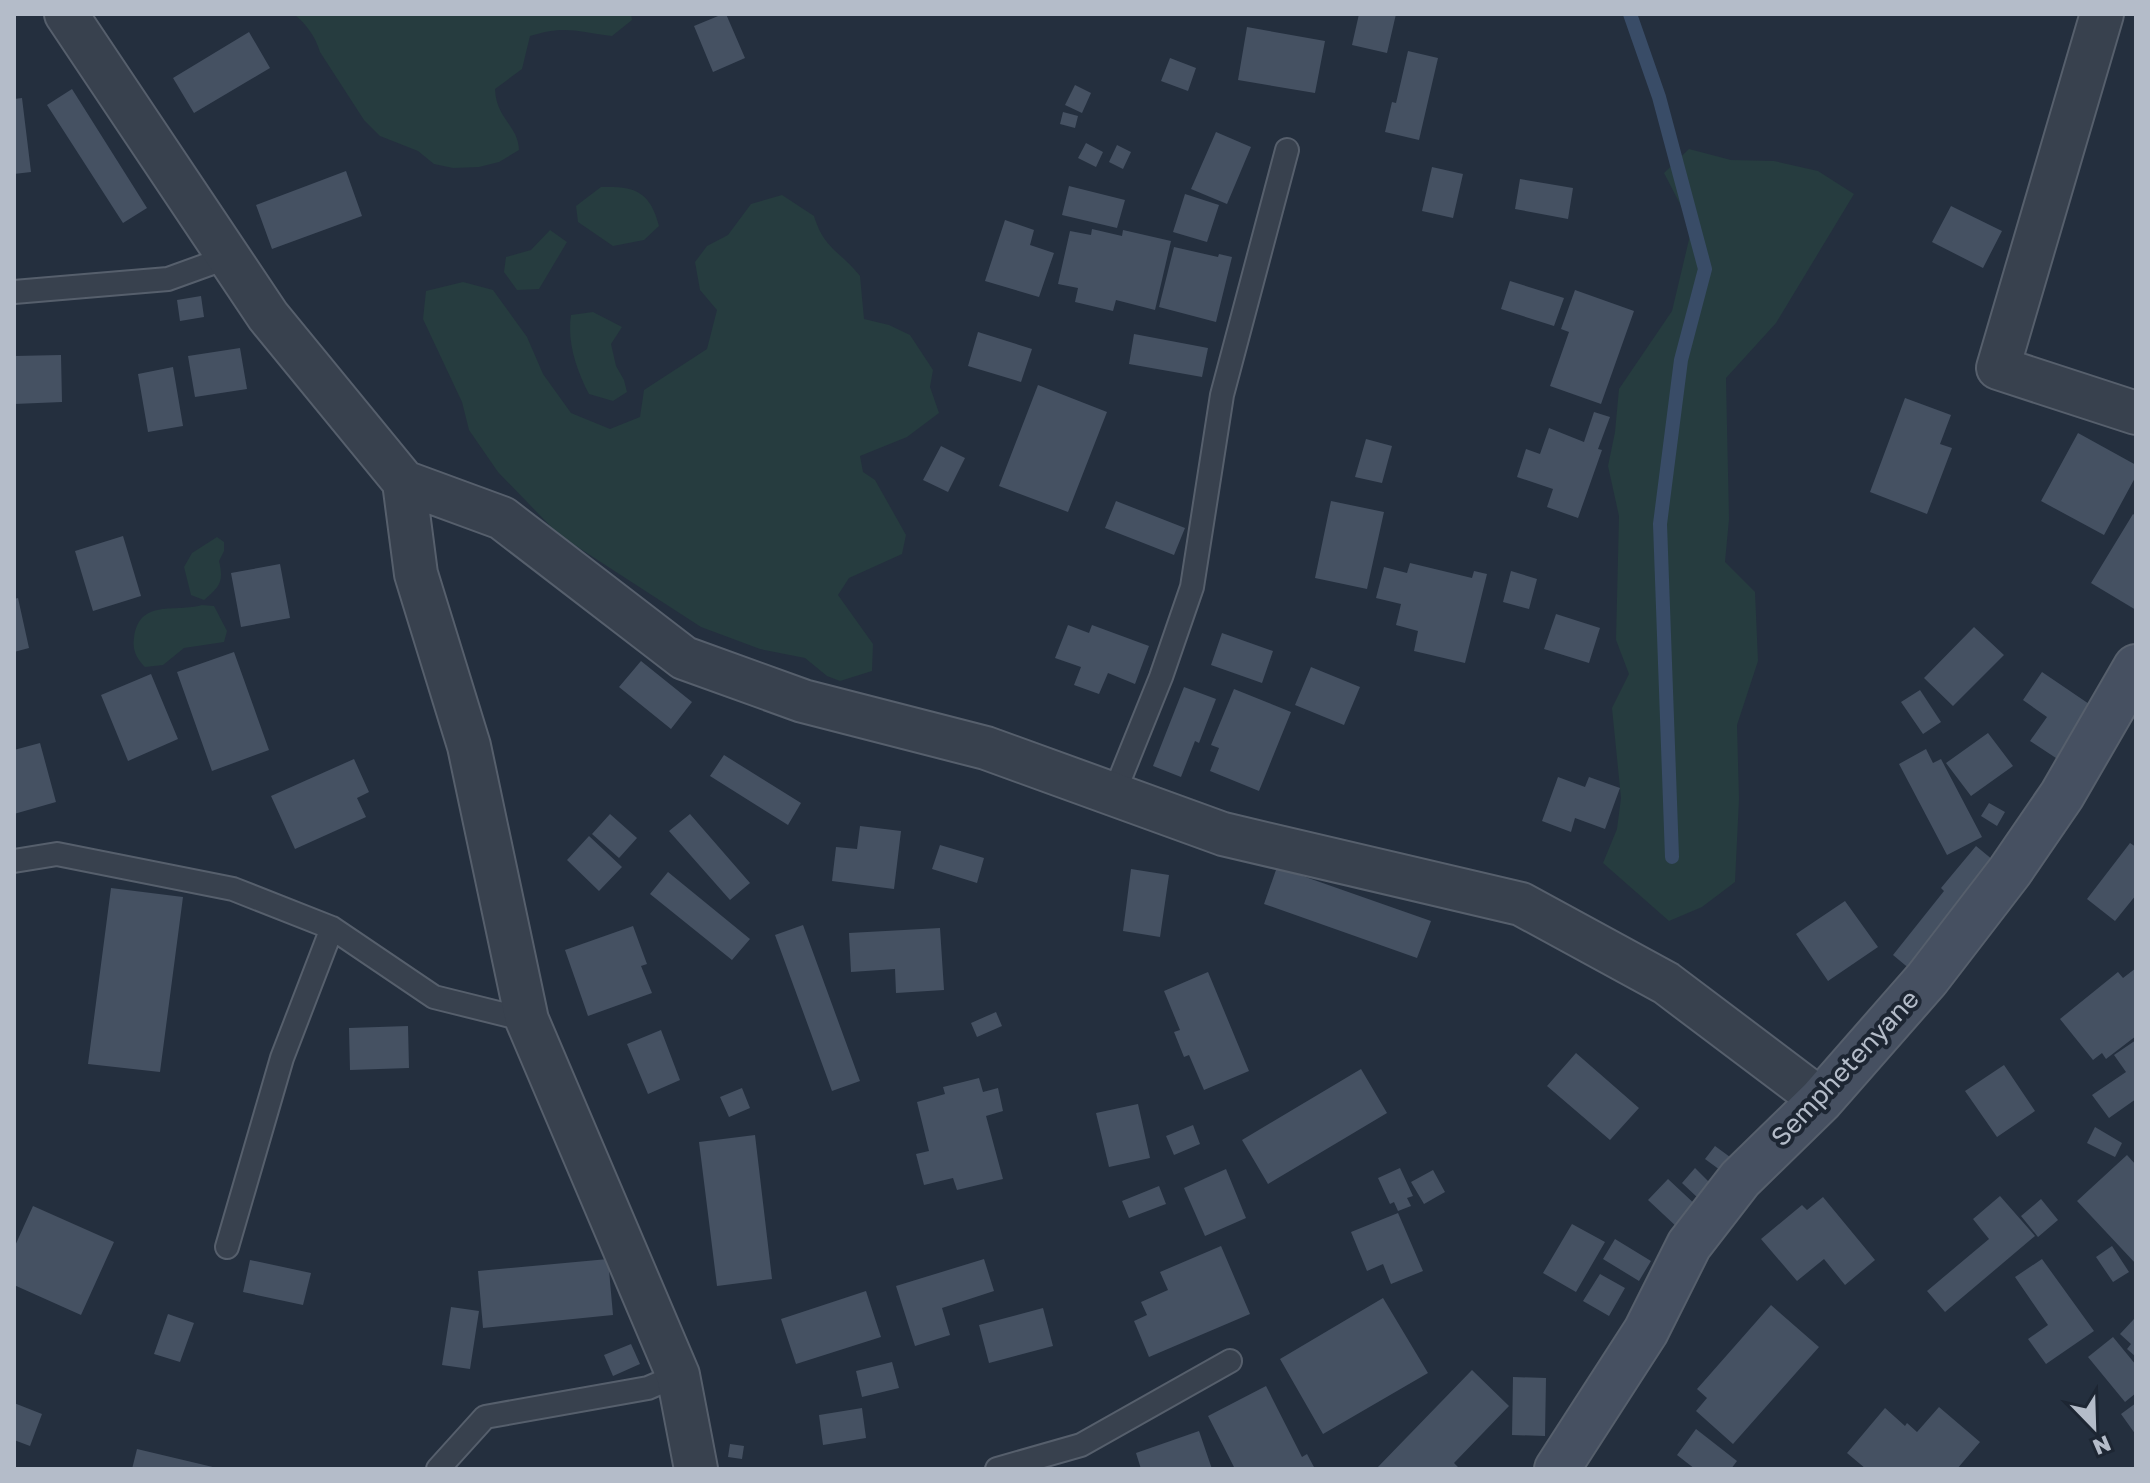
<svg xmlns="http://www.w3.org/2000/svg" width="2150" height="1483" viewBox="0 0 2150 1483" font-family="'Golos Text',sans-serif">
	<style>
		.green { fill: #263c3f }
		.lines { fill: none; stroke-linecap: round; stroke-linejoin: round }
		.stream { stroke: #394c67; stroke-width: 14 }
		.building { fill: #455162 }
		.service-casing { stroke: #565f6c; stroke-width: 26 }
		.minor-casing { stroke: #565f6c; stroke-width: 46 }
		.secondary-casing { stroke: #565f6c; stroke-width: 48 }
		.service { stroke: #38414e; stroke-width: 22 }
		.minor { stroke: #38414e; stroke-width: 42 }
		.secondary { stroke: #465061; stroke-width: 44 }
		.labels { text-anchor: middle; stroke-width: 8; stroke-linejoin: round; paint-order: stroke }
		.street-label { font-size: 26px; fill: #b4bcc9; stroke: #1d2633 }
	</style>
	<rect width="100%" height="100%" fill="#242f3e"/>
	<path class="green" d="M294,14h337l1,6 -20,16c-36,-4 -45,-11 -82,0l-8,33 -27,20c1,30 23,36 24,61l-20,12 -20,5 -26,1 -19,-4 -16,-13 -38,-15 -16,-16 -44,-68c-5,-16 -13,-27 -26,-38z
		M1689,149l42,11 43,1 44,10 36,23 -78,129 -50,55 3,141 -4,43 30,30 3,69 -21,64 2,74 -4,83 -33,25 -33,14 -66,-58 14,-34 4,-31 -9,-90 17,-34 -13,-34 3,-124 -11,-50 7,-34 4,-43 53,-78 20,-84 -28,-54z
		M601,187c34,-1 49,4 58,39l-15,14 -31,6 -35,-24 -2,-16z
		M782,195l32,21c10,33 26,35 46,60l4,43 25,6 21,10 23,35 -3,17 9,26 -32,24 -47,19 3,16 12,8 31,55 -4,19 -53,24 -11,17 35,49 -1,27 -32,10 -13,-5 -22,-18 -45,-9 -59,-22 -142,-92 -61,-63 -29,-42 -7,-28 -39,-83 3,-28 37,-9 30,8 34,47 16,37 28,39 39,16 30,-12 4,-27 63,-41 10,-39 -17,-20 -5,-28 12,-16 21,-11 23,-31z
		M550,230l17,12 -28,47 -22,1 -13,-18 2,-15 25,-7z
		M593,312l29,15 -11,17 5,22 8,14 3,12 -14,9 -24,-7c-13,-25 -22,-52 -18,-79z
		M217,537l7,5v9l-5,10c5,21 1,25 -15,39l-13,-5 -7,-28 8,-14z
		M202,605l12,1 13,25 -3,11 -40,6 -21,17 -18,2c-8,-8 -13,-17 -11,-29 5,-40 42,-25 68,-33z"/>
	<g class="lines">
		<path class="stream" d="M1630,14l29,83 46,172 -24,91 -21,164 12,333"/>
	</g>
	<path class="building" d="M723,14h3l19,44 -32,14 -19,-46z
		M1359,14h37l-9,39 -35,-8z
		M1247,27l78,14 -10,52 -77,-13z
		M249,32l21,36 -76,45 -21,-35z
		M1408,51l30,7 -19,82 -34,-8 7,-30 4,1z
		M1170,58l26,10 -8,23 -27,-10z
		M1075,85l16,8 -9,20 -17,-8z
		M72,89l75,119 -24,15 -76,-118z
		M22,98l9,74 -17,2v-75z
		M1063,112l15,4 -3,12 -15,-4z
		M1216,132l35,15 -24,57 -36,-15z
		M1086,143l17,9 -7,15 -18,-9z
		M1117,145l14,7 -8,17 -14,-7z
		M1432,167l31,7 -10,44 -31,-7z
		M346,171l16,45 -90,33 -16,-44z
		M1520,179l53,9 -5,31 -53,-10z
		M1069,186l56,14 -8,28 -55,-13z
		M1185,194l34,11 -12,37 -34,-10z
		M1951,206l51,25 -19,37 -51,-26z
		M1005,220l29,10 -4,15 24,8 -15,44 -54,-16z
		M1092,229l30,7 1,-6 48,11 -16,69 -39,-10 -3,11 -38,-9 3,-14 -20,-4 12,-53 21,4z
		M1174,247l44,10 1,-3 13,3 -16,65 -57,-15z
		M1510,281l54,17 -10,28 -53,-17z
		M1575,290l59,21 -33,93 -51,-18 19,-54 -8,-3z
		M201,296l3,21 -24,4 -3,-21z
		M978,332l54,17 -11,33 -53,-16z
		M1134,334l74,14 -6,29 -73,-13z
		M240,348l7,41 -52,8 -7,-41z
		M61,355l1,47 -48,2v-48z
		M173,367l10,59 -35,6 -10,-58z
		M1038,385l69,27 -39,100 -69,-26z
		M1905,398l46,17 -11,29 12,4 -25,66 -57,-22z
		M1594,412l16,5 -12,32 4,1 -24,68 -31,-11 6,-18 -36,-12 9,-28 14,5 9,-26 35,14z
		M2078,433l58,32v11l-32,59 -63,-34z
		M1366,439l26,7 -10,37 -27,-6z
		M941,446l24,12 -17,34 -25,-12z
		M1116,501l69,27 -11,27 -69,-27z
		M1331,501l53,11 -17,77 -52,-11z
		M2133,514l3,2v94l-45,-27z
		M123,536l18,60 -48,15 -18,-60z
		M1410,563l62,15 2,-7 13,3 -22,89 -51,-12 4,-20 -22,-6 5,-21 -25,-6 8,-31 23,6z
		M280,564l10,54 -49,9 -10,-54z
		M1511,571l26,8 -8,30 -26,-7z
		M18,598l11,50 -15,4v-53z
		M1556,614l44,14 -11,35 -45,-14z
		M1068,625l21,8 3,-8 57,21 -14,38 -27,-11 -9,21 -25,-9 7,-18 -26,-9z
		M1974,627l30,28 -51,51 -29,-28z
		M1222,633l51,18 -11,32 -51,-18z
		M234,652l35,98 -57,21 -35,-99z
		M641,661l51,41 -21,27 -52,-42z
		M1311,667l49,20 -16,38 -49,-20z
		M2042,672l53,36 -36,52 -29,-19 17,-24 -24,-17z
		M151,674l27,65 -50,22 -27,-66z
		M1184,687l32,12 -17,44 -4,-2 -14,36 -28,-11z
		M1234,689l57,23 -32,79 -49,-20 9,-23 -8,-3z
		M1920,690l21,32 -18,12 -22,-32z
		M1988,733l25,33 -42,30 -25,-33z
		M40,743l16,59 -42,12v-64z
		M1926,749l7,14 8,-4 41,78 -35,18 -48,-91z
		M724,755l77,48 -13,22 -78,-49z
		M354,759l15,33 -12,6 9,19 -71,32 -24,-53z
		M1558,777l27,10 4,-10 31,11 -15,41 -30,-11 -4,14 -29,-11z
		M1989,803l16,9 -8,14 -16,-10z
		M610,814l27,24 -18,20 -27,-24z
		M690,814l60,69 -20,17 -61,-69z
		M860,826l41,5 -7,58 -62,-8 4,-34 21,2z
		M589,836l33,31 -23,24 -32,-31z
		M2130,843l6,4v48l-21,26 -28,-22z
		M940,845l44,13 -7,25 -45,-14z
		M1976,846l23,19 -82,110 -24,-20 51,-64 -3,-3z
		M1277,867l154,54 -14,37 -153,-54z
		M1131,869l38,6 -9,62 -37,-6z
		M668,872l82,67 -18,21 -82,-66z
		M111,888l72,9 -23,175 -72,-8z
		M1845,901l33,46 -50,34 -32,-47z
		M803,925l57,156 -28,10 -57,-156z
		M633,926l14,38 -6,2 11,27 -64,23 -23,-66z
		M940,928l4,62 -48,3 -1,-24 -44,3 -2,-39z
		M2136,968v68l-30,23 -4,-6 -9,7 -33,-41 58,-47 5,6z
		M1208,972l41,99 -45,19 -15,-35 -5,2 -10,-25 6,-2 -16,-39z
		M996,1012l6,14 -25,11 -6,-14z
		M408,1026l1,42 -59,2 -1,-42z
		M661,1030l19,50 -32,14 -21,-50z
		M2136,1040v59l-27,19 -17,-23 34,-23 -12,-17z
		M1576,1053l63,55 -29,32 -63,-54z
		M2004,1065l31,46 -38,26 -32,-46z
		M1361,1069l26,44 -119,71 -26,-44z
		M979,1078l4,14 15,-4 5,23 -17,5 17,63 -46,11 -4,-12 -29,7 -8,-31 13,-3 -12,-49 28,-8 -2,-7z
		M742,1088l8,20 -21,9 -9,-20z
		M1138,1104l12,54 -41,9 -13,-54z
		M1193,1125l7,19 -26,11 -8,-19z
		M2095,1127l27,16 -7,14 -28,-14z
		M755,1135l17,144 -55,7 -18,-144z
		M1715,1146l15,11 -10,13 -15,-11z
		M2127,1155l9,10v99l-59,-63z
		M1400,1168l13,28 -6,2 4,8 -13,5 -4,-9 -4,2 -12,-26z
		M1695,1168l16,16 -13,14 -16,-15z
		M1226,1169l20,49 -41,18 -21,-48z
		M1433,1170l12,22 -21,12 -13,-22z
		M1668,1179l30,28 -20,21 -30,-28z
		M1159,1186l7,18 -37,14 -7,-17z
		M2000,1196l35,40 -90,76 -18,-21 62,-52 -16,-20z
		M1823,1197l52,63 -30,25 -21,-26 -27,22 -36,-42 41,-34 5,5z
		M2041,1199l17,21 -20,17 -17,-21z
		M33,1206l81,36 -33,73 -67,-30v-37z
		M1398,1213l25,58 -32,13 -8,-20 -16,7 -16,-39z
		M1572,1224l33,18 -29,50 -33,-19z
		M1615,1239l36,22 -12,20 -36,-22z
		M1221,1246l29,68 -101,43 -15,-36 13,-6 -6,-13 27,-12 -8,-18z
		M2112,1246l17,26 -16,10 -17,-25z
		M608,1259l5,56 -130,13 -5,-57z
		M984,1259l10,32 -52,17 8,27 -35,11 -19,-60z
		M2042,1259l52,72 -48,33 -18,-25 20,-14 -33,-48z
		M250,1260l61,13 -8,32 -60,-13z
		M1600,1274l25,14 -16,28 -26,-15z
		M866,1291l15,46 -85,27 -15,-45z
		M1383,1298l45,75 -105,61 -43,-75z
		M1771,1305l48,42 -86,97 -37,-33 11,-13 -10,-9z
		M451,1307l28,4 -9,58 -28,-4z
		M1043,1308l10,38 -64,17 -10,-38z
		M168,1314l26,9 -14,39 -26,-8z
		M2134,1319l2,2v36l-9,-8 4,-5 -11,-10z
		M2113,1337l23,28v28l-11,9 -37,-45z
		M631,1344l9,20 -27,12 -9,-21z
		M892,1362l7,26 -37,9 -6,-26z
		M1472,1370l37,36 -55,57 6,6h-84z
		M1513,1377l33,1 -1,58 -33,-1z
		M1266,1386l36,71 5,-3 8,15h-80l-27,-53z
		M14,1403l28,11 -12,32 -16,-6z
		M2136,1403v32l-15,-21z
		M1939,1407l41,35 -23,27h-91l-19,-16 38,-45 20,18 2,-3 10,9z
		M862,1408l4,30 -43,7 -4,-30z
		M1696,1429l41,32 -6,8h-36l-18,-14z
		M1199,1431l13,38h-71l-5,-16z
		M730,1444l14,2 -2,13 -14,-2z
		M137,1449l80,19v1h-85z"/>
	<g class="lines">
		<g class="service-casing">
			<path id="service" d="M14,292l154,-13 61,-22
				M1113,796l48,-119 31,-90 30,-192 65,-245
				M14,861l43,-7 176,35 99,39 102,69 93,23
				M227,1247l55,-189 50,-130
				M438,1469l47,-52 163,-29 30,-13
				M997,1469l84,-24 149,-84"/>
		</g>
		<g class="minor-casing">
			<path id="minor" d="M66,14l202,302 136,166 12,92 53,172 58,274 151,355 18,94
				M2102,14l-104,354 138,45
				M404,482l98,36 182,140 119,43 183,47 237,86 298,70 145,79 155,117"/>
		</g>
		<g class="secondary-casing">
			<path id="secondary" d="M1557,1469l89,-138 43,-86 51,-66 81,-79 106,-121 83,-108 52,-76 74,-128"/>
		</g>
		<use href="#service" class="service"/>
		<use href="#minor" class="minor"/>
		<use href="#secondary" class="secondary"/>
	</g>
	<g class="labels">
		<g class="street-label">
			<text transform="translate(1845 1068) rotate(-47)" y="9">Semphetenyane</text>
		</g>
	</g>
	<rect width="2150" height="1483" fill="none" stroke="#b4bcc9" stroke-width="32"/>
	<g transform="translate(2094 1427) rotate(157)" stroke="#1d2633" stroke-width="6" paint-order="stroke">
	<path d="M0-6L14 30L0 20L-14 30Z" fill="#b4bcc9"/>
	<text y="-12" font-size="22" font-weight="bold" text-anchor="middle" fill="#b4bcc9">N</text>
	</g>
</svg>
